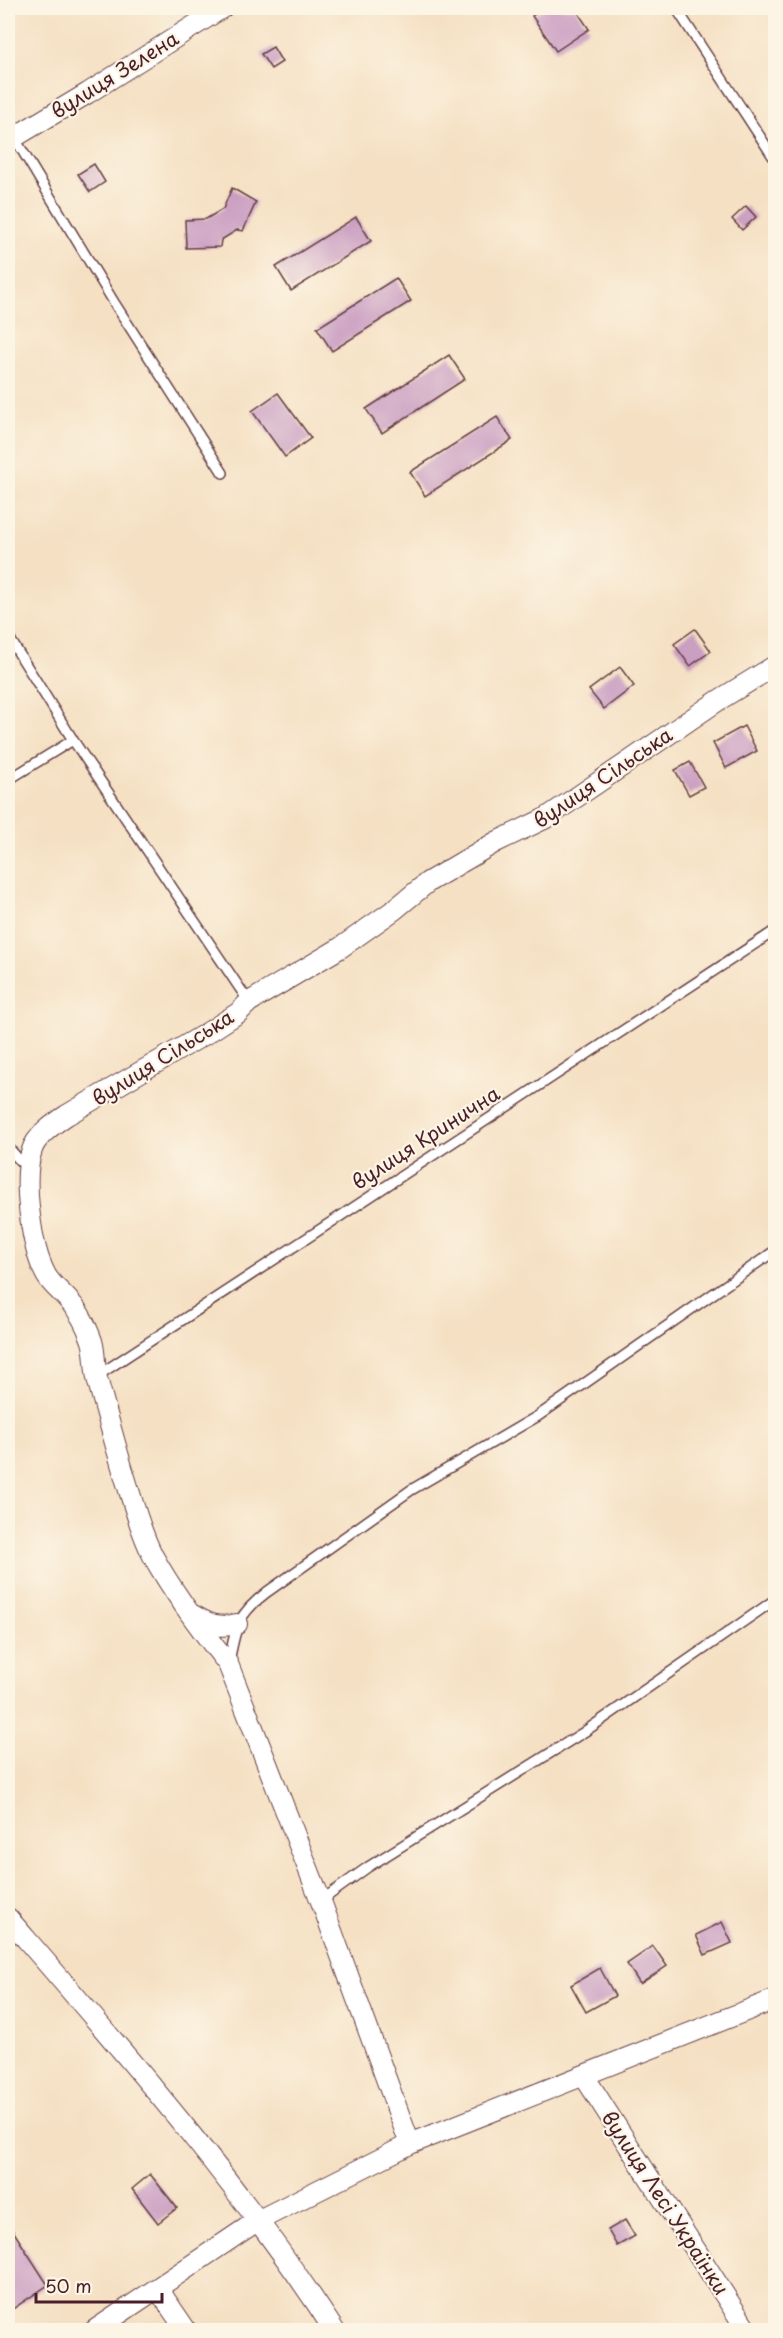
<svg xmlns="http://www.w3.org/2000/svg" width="783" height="2338" viewBox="0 0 783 2338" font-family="'Playpen Sans',sans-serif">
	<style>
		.building { fill: #ca9fc2 }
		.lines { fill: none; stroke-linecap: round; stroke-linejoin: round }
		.service-casing { stroke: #643c42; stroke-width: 12 }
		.minor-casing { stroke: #643c42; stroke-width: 22 }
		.service { stroke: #fff; stroke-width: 9 }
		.minor { stroke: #fff; stroke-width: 20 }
		.labels { text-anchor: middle; stroke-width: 4.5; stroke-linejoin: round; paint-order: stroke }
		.street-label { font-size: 20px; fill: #4a1f2b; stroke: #fcf5e5 }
	</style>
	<rect width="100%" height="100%" fill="#fcf5e5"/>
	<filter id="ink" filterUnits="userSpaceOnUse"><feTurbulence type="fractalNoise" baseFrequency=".0167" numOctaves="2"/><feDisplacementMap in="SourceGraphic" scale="12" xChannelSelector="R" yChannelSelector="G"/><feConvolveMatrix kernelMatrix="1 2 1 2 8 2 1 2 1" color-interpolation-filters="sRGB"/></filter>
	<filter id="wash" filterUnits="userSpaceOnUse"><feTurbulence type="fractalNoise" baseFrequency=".008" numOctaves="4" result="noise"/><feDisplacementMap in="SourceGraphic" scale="24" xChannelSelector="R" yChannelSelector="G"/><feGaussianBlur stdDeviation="1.35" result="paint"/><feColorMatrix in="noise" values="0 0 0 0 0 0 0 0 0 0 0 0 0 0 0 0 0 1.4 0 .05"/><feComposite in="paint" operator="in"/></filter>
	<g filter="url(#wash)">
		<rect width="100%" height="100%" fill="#f5e0c3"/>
		<g id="blocks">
			<path class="building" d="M544,8h31l14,21 -33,22 -24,-35z
				M273,47l9,15 -11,7 -10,-15z
				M94,164l11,18 -15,10 -12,-18z
				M232,188l24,14 -13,29 -6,-1 -16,10 -1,7 -34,1 -1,-28 21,-1 17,-10z
				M746,206l10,11 -14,13 -10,-11z
				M356,217l15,24 -80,50 -15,-24z
				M396,278l15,23 -79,50 -15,-23z
				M449,355l16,24 -83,54 -16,-24z
				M278,393l33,45 -26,19 -33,-46z
				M497,417l15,23 -87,56 -15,-24z
				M695,629l16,22 -21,15 -16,-22z
				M620,667l14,19 -30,23 -15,-19z
				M744,726l13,25 -31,17 -13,-25z
				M690,762l14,25 -15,8 -14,-25z
				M722,1922l10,21 -27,12 -9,-20z
				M653,1946l14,20 -27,18 -13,-20z
				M600,1968l15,28 -29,16 -15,-27z
				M150,2174l27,34 -19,15 -26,-34z
				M625,2220l10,16 -18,10 -9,-16z
				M8,2223l40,62 -40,27z"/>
		</g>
	</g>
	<g filter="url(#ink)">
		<use href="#blocks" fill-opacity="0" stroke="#643c42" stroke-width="1.5"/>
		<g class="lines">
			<g class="service-casing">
				<path id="service" d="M676,8l100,153
					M14,137l101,167 108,169
					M8,636l65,104 176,262
					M8,780l65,-40
					M8,1147l20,23
					M97,1376l679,-446
					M229,1662c7,-36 8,-47 38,-70l144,-102 127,-74 238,-166
					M323,1904l6,-9 39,-28 216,-135 192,-133"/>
			</g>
			<g class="minor-casing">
				<path id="minor" d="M8,141l80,-48 134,-85
					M191,1614c17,9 25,15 46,10
					M8,1918c114,132 231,265 326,412
					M584,2076l163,254
					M410,2144l-88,-240 -94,-240c-27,-34 -54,-70 -75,-108 -11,-21 -18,-46 -25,-69 -11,-35 -20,-70 -30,-105 -4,-13 -2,-28 -6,-41 -5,-14 -12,-29 -22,-39 -8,-10 -18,-16 -24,-27 -15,-27 -24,-97 -14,-125 4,-14 23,-27 35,-35l140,-82 31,-20 11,-11 91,-54 54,-38 34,-28 68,-40 50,-24 173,-118 57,-35
					M158,2289l28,41
					M95,2330l162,-109 153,-77 366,-145"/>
			</g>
			<use href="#service" class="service"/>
			<use href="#minor" class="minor"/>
		</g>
	</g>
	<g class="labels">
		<g class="street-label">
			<text transform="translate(115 75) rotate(-32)" y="7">вулиця Зелена</text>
			<text transform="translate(603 778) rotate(-34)" y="7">вулиця Сільська</text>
			<text transform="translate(163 1058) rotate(-32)" y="7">вулиця Сільська</text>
			<text transform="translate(426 1138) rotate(-33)" y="7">вулиця Кринична</text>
			<text transform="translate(665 2203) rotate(57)" y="7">вулиця Лесі Українки</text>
		</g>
	</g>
	<rect width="783" height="2338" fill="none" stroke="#fcf5e5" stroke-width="30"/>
	<path d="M36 2293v9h126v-9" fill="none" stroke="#4a1f2b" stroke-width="3"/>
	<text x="45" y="2293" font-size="18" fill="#4a1f2b" stroke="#fcf5e5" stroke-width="4.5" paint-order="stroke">50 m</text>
</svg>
